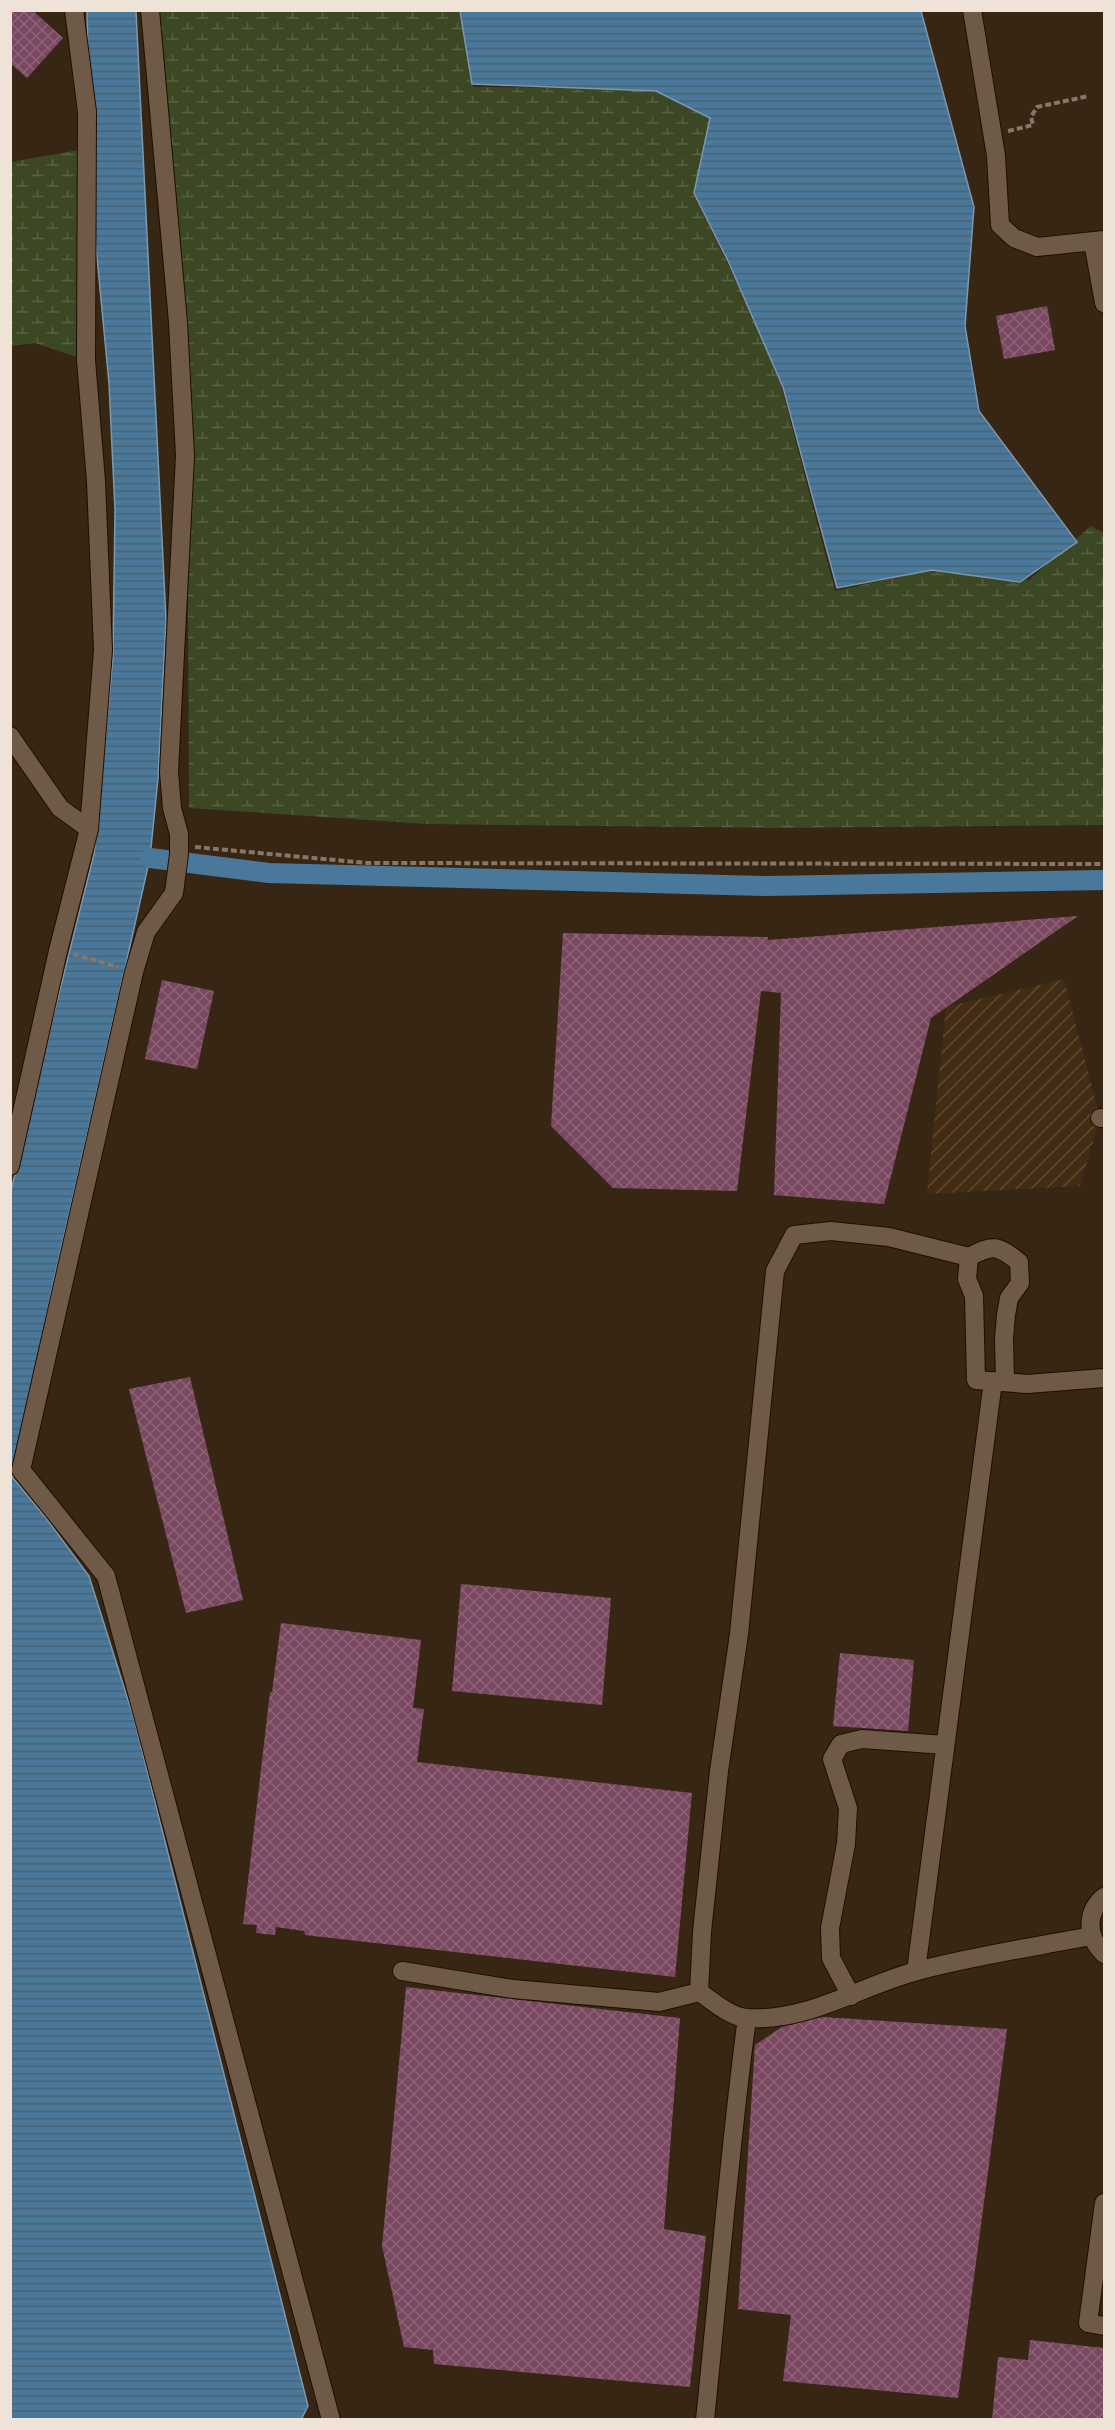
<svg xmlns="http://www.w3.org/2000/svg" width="1115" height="2430" viewBox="0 0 1115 2430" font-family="'IBM Plex Sans',sans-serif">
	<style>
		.industrial { fill: url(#industrial-furrows) }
		.wetland { fill: url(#wetland-marsh) }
		.water { fill: url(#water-rules); stroke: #7b98ad; stroke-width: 1.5 }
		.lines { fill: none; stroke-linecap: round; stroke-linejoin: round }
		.canal { stroke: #49789b; stroke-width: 20 }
		.building { fill: url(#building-cross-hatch) }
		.minor-casing { stroke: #1f0f00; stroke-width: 20 }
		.path { stroke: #877768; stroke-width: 4; stroke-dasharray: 6 3; stroke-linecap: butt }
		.minor { stroke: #6e5a46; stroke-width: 18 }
	</style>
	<defs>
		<pattern id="industrial-furrows" width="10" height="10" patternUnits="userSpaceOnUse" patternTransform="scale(1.5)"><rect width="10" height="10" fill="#422c13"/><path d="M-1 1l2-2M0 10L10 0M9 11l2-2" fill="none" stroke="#5e4a35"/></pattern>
		<pattern id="wetland-marsh" width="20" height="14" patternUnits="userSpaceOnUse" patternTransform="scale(1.5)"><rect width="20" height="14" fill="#3c4724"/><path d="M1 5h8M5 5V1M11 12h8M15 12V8" fill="none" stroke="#586143"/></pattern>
		<pattern id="water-rules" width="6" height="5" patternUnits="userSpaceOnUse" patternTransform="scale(1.5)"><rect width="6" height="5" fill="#49789b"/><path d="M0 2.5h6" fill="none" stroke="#496172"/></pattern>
		<pattern id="building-cross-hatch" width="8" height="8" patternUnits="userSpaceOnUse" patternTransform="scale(1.5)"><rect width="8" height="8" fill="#794860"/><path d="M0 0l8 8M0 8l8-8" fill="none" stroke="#8c6276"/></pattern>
	</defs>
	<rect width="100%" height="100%" fill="#382614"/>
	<path class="industrial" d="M1064,979l36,139 -20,68 -153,8 19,-187z"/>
	<path class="wetland" d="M159,11h301l13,76 176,1 62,28 -16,80 80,166 60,229 95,-21 99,10 62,-54 13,7v292l-328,3 -349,-4 -238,-16 -1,-221 6,-137 -7,-133z
		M90,148l-4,212 -51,-17 -24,3v-184z"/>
	<path class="water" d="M87,11h49l30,609 -8,158 -8,80 -99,435 -38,185 33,40 43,58 45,143 174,687 -7,14h-290l-1,-1224 15,-67 69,-275 19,-197 2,-147 -6,-127 -18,-189z
		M460,11h461l53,196 -9,119 14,85 98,131 -57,40 -88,-12 -95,18 -54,-201 -54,-124 -35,-70 16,-75 -54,-27 -184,-7z"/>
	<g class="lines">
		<path class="canal" d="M150,858l119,15 498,13 337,-6"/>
	</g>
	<path class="building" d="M10,10h22l31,28 -36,40 -17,-15z
		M1047,306l8,44 -51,9 -8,-43z
		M1078,916l-147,102 -47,186 -110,-9 7,-202 -20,-2 -24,200 -124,-3 -62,-62 12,-193 205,4v3z
		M162,980l52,11 -17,78 -52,-10z
		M190,1377l53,223 -57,13 -57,-224z
		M461,1584l150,14 -9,107 -150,-14z
		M281,1623l140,17 -8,68 11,1 -7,53 275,31 -17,184 -370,-42 -1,-4 -28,-4 -1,8 -19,-2 1,-8 -14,-1 27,-232h2z
		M840,1653l74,7 -6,71 -75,-5z
		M406,1987l274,31 -16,211 42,7 -16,151 -256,-23 -1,-14 -29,-3 -22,-101z
		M823,2017l184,12 -49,369 -175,-17 8,-66 -53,-6 17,-264 27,-18z
		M1030,2340l74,8v71l-112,1 6,-63 30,3z"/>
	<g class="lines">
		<g class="minor-casing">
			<path id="minor" d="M150,10l28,312 7,134 -16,316 3,36 7,26v20l-5,39 -28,39 -12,40 -113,498 85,106 225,844
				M972,10l24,146 4,69 14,13 23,9 67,-7
				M1093,242l11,61
				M10,736l50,72 29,21
				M1100,1118h4
				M10,1166l48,-215 31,-122 14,-179 -7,-169 -10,-121 1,-248 -13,-102
				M969,1257l-80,-20 -58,-6 -37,4 -19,36 -36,363 -20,137 -17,161 -3,60c14,9 31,25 48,26 61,4 113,-32 170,-47 56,-15 117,-24 174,-35
				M1005,1381l-1,-42 2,-24 3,-17 11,-15 -1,-21c-22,-17 -26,-18 -50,-5l-2,22 7,17 2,84 51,4 77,-6
				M1104,1897c-19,16 -17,40 0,57
				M402,1971l111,18 146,13 40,-10
				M916,1971l77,-590
				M851,1996l-20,-38 -1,-30 16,-84 2,-36 -16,-49 9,-15 21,-5 83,6
				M1104,2203l-16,120 16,3
				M705,2420c14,-134 24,-269 42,-402"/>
		</g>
		<path class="path" d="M1008,131l25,-6 -2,-8 6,-10 52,-11
			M195,847l172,16 737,1
			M73,954l45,13"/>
		<use href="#minor" class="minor"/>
	</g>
	<rect width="1115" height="2430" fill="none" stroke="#efe3d7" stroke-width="24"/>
</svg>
